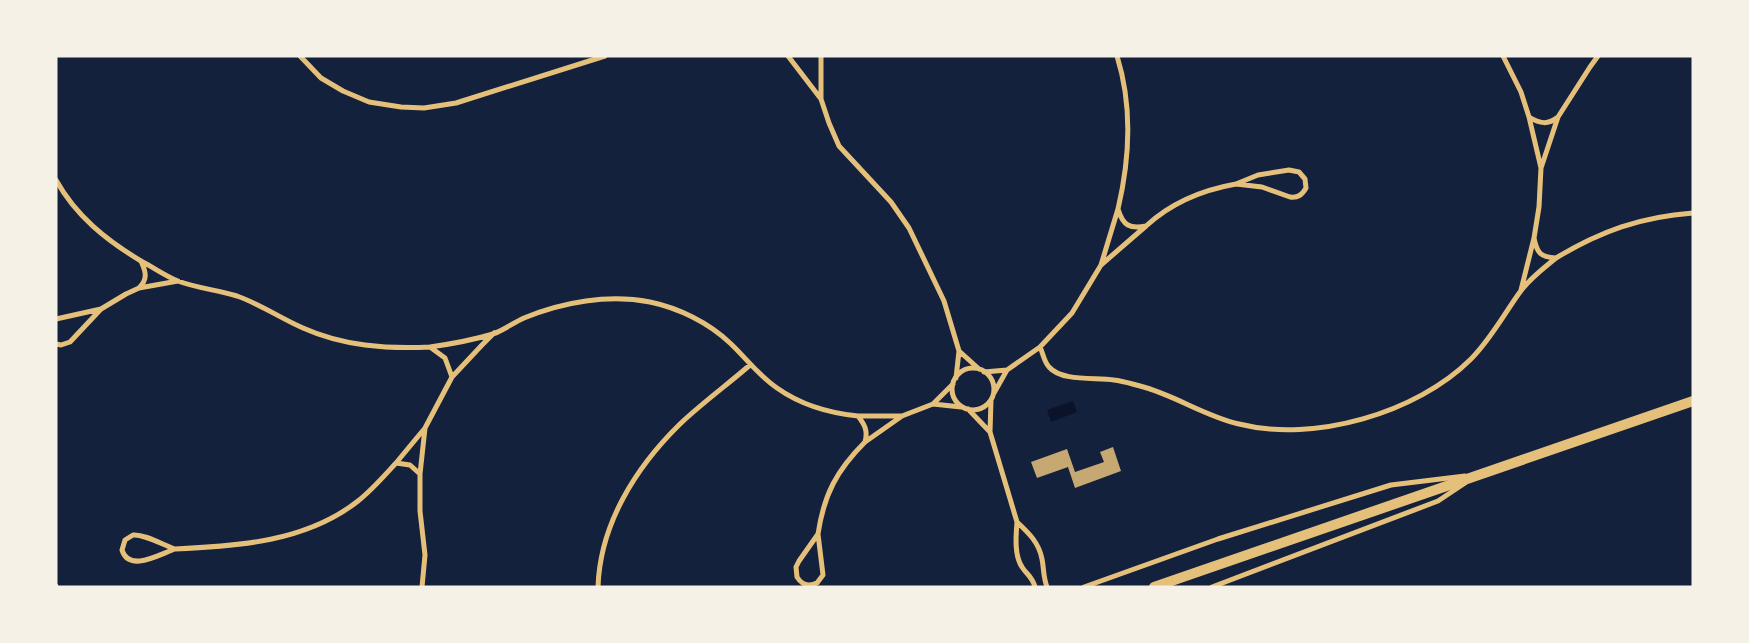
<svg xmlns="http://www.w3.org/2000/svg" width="1749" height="643" viewBox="0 0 1749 643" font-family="Signika,sans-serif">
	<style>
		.water { fill: #0b132b }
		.building { fill: #c6a872 }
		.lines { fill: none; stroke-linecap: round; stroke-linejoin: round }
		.minor { stroke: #e5c07b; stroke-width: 5 }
		.secondary { stroke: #e5c07b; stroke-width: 10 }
	</style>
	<rect width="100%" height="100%" fill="#14213d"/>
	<path class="water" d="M1073,401l4,11 -26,10 -4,-12z"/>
	<path class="building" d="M1113,447l8,24 -46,17 -7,-21 -31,11 -6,-16 36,-13 8,23 29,-10 -4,-10z"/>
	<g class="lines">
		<path class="minor" d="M300,56l21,22 22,13 26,11 32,5 23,1 32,-5 149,-47
			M788,56l33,43v-43
			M1117,56c16,51 13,102 1,153
			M1503,56l18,36 8,25
			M821,99l8,24 10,23 52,56 18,26 35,73 15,50
			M1558,117l32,-50 8,-11
			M1289,170l10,2 6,7 1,9c-4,7 -8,10 -16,9l-28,-10 -26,-3 22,-9z
			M56,180c20,36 50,60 85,81
			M1146,226c25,-23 56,-36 90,-42
			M1534,238l5,-31 2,-39 -12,-51c11,7 19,8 29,0l-17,51
			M1556,258c45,-27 84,-41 137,-45
			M178,281l-39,7c9,-9 7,-16 2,-27 12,6 24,15 37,20 18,7 40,9 59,15 23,8 43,22 66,32 40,18 83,21 127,19
			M101,309l25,-15 13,-6
			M56,319l45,-10 -31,33 -9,3 -5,-1
			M494,333l-12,12 -30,32 -7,-19 -15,-11c21,-3 43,-7 63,-13 11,-4 20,-11 31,-16 39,-16 84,-24 126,-16 29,6 59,21 80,41 16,15 28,32 47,45 24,17 51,25 81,28
			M1040,347c3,6 4,15 9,20 13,15 47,10 65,13 9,1 18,4 26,6 35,9 64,30 99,38 75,19 178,-11 232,-65 20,-20 33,-45 49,-67 9,-13 24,-24 36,-34 -16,-1 -19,-5 -22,-20l-13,52
			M952 389a21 21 0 1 1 42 0a21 21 0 1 1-42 0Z
			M1007,370l33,-23 32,-34 29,-48 17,-56c5,17 12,20 28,17l-45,39
			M984,372l23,-2 -13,23
			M956,378l3,-27 20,18
			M953,384l-20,20 28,3
			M968,409l22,23 1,-32
			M902,416h-44c7,9 10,15 7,26l37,-26 31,-12
			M425,428l-5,46 -10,-9 -14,-2 29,-35 27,-51
			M990,432l27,90
			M420,474v37l5,44 -3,32
			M818,534l5,41 -6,8c-9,4 -15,2 -20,-6l-1,-10 3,-6z
			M818,534c6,-40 19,-64 47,-92
			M133,535c12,-1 30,10 42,14 -15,5 -46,24 -53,1l3,-10z
			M175,549c63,-3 131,-7 183,-48 14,-11 26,-25 38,-38
			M56,586v1
			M598,587c2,-63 38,-120 82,-163 22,-21 47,-39 70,-59
			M1035,587c-3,-11 -8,-12 -13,-20 -8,-12 -6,-32 -5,-45 12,11 22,21 25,37 2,10 1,17 5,28
			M1084,587l134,-48 173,-54 74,-9
			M1212,587l226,-86 27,-18"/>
		<path class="secondary" d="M1154,587l539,-186"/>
	</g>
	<rect width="1749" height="643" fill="none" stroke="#f6f1e7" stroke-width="115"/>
</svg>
